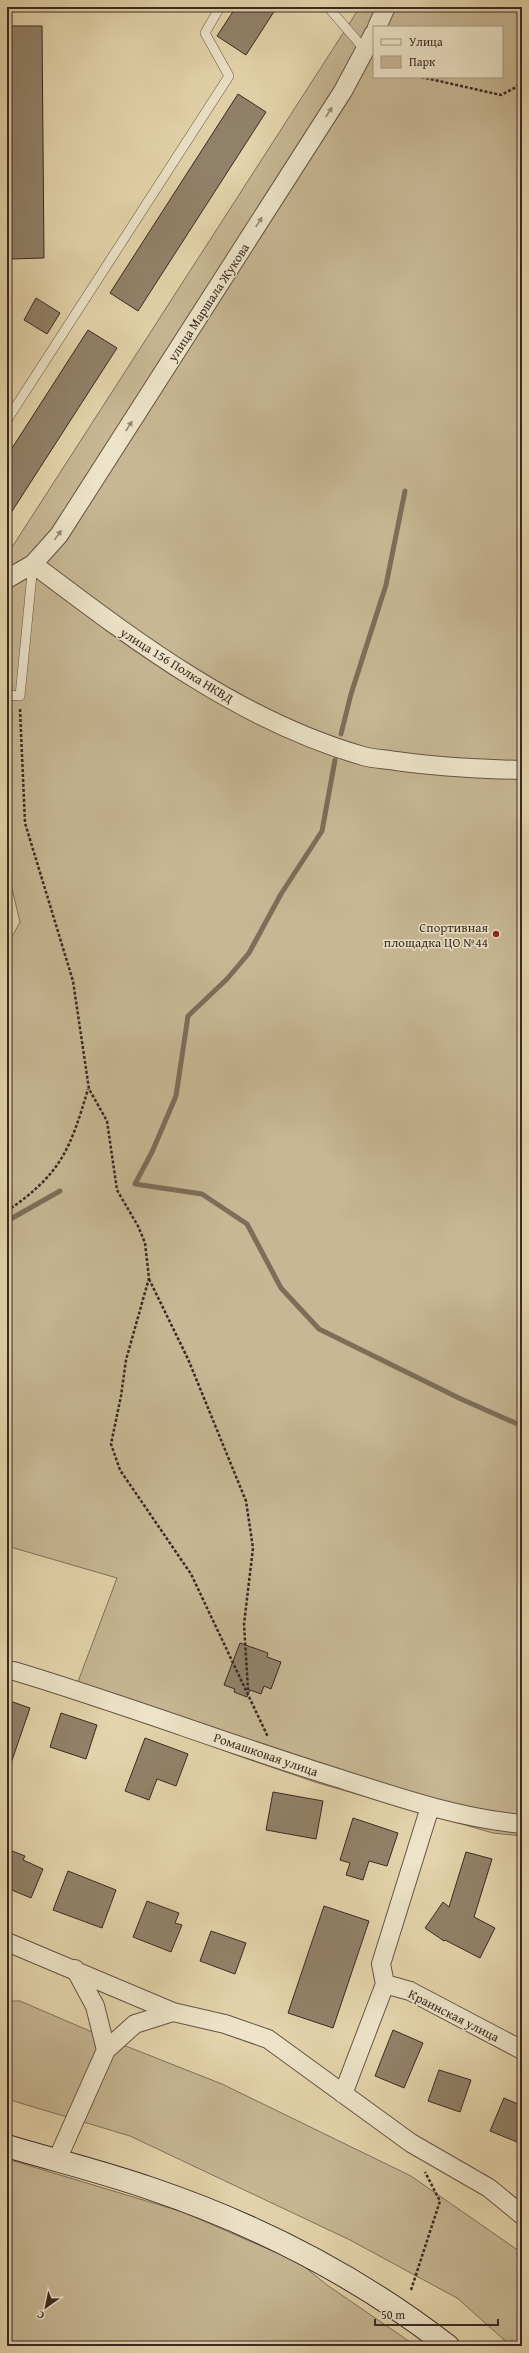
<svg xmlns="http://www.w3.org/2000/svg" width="529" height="2353" viewBox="0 0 529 2353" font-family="'Gentium Book Plus',serif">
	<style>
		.green { fill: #c7b794; stroke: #80705c; fill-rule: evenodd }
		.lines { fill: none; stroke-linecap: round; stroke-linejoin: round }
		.stream { stroke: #7d6d59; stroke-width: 5 }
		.building { fill: #92826a; stroke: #3a2a23 }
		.service-casing { stroke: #645445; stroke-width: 10 }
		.minor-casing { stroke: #645445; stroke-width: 20 }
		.secondary-casing { stroke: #3a2a23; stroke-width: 24 }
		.path { stroke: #3a2a23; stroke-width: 2.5; stroke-dasharray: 3 2; stroke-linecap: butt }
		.service { stroke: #ede3c8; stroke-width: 9 }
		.minor { stroke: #ede3c8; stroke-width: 18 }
		.secondary { stroke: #ede3c8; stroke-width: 22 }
		.oneway { fill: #948676 }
		.poi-dot { fill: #8f2418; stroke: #ede3c8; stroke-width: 1.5 }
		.labels { text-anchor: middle; stroke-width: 3; stroke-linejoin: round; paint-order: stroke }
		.street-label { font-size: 13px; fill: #3a2a23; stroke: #ede3c8 }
		.poi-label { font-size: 13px; fill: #3a2a23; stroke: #ede3c8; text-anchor: end }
	</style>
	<rect width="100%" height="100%" fill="#e4d4ab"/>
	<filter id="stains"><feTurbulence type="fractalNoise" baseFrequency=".005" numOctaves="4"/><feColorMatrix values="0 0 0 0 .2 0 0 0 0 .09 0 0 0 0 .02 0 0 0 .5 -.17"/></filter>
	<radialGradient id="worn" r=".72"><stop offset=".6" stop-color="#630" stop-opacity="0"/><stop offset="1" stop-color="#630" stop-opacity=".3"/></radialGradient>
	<path class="green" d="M360,7h162v1829l-29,-3 -175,-50 -85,-29 -160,-59 44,-117 -110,-32v-600l13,-24 -13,-54 5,-154 -5,-45v-114zM374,27h128v50h-128z
		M7,2001h13l93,40 109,43 189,92 111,77v93h-11l-54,-48 -107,-58 -220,-104 -123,-37z
		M7,2159l176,53 117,51 27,22 89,61h-409z"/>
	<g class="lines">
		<path class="stream" d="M341,734l10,-40 35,-109 19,-94
			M335,760l-13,71 -41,63 -32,59 -22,26 -39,37 -12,80 -24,56 -17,32 67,10 45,30 34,64 38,41 142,70 61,27
			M7,1221l53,-30"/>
	</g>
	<path class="building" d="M236,7h41l-31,48 -29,-19z
		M10,26h32l2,232 -33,1z
		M238,94l28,18 -128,199 -28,-18z
		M36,298l24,15 -13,21 -23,-14z
		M88,330l29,18 -110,171v-63z
		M240,1643l28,10 -1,4 14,5 -10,27 -7,-3 -3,8 -11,-4 -3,7 -13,-5 1,-3 -11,-4z
		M7,1700l23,8 -21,61h-2z
		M61,1713l36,12 -11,34 -36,-12z
		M145,1738l43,16 -12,32 -19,-7 -8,21 -24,-9z
		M273,1792l50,9 -7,38 -50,-9z
		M353,1818l45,15 -11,33 -18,-5 -6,19 -17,-5 4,-12 -10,-3z
		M7,1849l18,7 -2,4 20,9 -12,29 -24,-10z
		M466,1852l26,7 -18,58 21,11 -15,30 -35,-18 -1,1 -19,-13 18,-26 6,5z
		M68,1871l48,19 -14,38 -49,-18z
		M147,1901l32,12 -4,10 7,2 -11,27 -38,-15z
		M324,1906l45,15 -36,107 -45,-15z
		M211,1931l35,12 -11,31 -35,-13z
		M393,2030l30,13 -19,45 -29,-12z
		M439,2070l32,10 -11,32 -32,-11z
		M504,2098l18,8v38l-32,-13z"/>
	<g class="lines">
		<g class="service-casing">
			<path id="service" d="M328,7l38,44
				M7,420l222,-344 -24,-43 15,-26
				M7,695l13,1 13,-132"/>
		</g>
		<g class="minor-casing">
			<path id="minor" d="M377,27l9,-20
				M33,564c101,76 205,156 330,192 10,3 22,3 33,5 41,6 84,8 126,9
				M7,579l26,-15 26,-29 284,-444 31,-58
				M14,1671c110,33 217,74 327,108 59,19 118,39 181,45
				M7,1942l166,70 52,12 43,15 143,104 78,45 33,27
				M75,1969l20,37 11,44
				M385,1984l25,7 112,59
				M343,2094l42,-110 -4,-20 49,-157
				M57,2160l49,-110 29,-26 38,-12"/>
		</g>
		<g class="secondary-casing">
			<path id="secondary" d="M7,2146c47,14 96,26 142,42 107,36 210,89 299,158"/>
		</g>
		<path class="path" d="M421,77l80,18 21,-11
			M20,709l5,114 48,158 16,108 18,32 10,69 21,36 7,17 4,35 -23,82 -5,36 -10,48 9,26 71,104 77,163
			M7,1211c54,-37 63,-61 81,-122
			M149,1279l39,80 58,142 7,47 -9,76 4,66
			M411,2290l29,-89 -15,-29"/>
		<use href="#service" class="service"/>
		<use href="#minor" class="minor"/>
		<use href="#secondary" class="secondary"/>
	</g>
	<defs><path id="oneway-solid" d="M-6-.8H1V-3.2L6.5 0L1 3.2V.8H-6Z"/></defs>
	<g class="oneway">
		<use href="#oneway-solid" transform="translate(329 112) rotate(-57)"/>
		<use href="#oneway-solid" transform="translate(259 222) rotate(-57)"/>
		<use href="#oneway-solid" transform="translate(129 426) rotate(-57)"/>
		<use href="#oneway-solid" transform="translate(58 535) rotate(-54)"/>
	</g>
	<circle class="poi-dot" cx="496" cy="934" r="4"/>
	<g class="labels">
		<g class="street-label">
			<text transform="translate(208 302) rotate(-57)" y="5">улица Маршала Жукова</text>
			<text transform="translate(177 665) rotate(32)" y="5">улица 156 Полка НКВД</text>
			<text transform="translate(266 1754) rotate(19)" y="5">Ромашковая улица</text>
			<text transform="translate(454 2015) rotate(27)" y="5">Краинская улица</text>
		</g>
		<g class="poi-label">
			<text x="488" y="932">Спортивная<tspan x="488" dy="15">площадка ЦО №44</tspan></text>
		</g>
	</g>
	<rect width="529" height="2353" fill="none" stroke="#e4d4ab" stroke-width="24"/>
	<rect x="8" y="8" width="513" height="2337" fill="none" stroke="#3a2a23" stroke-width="2"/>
	<rect x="12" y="12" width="505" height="2329" fill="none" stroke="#3a2a23"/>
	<rect x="373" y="26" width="130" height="52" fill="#ede3c8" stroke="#a59986"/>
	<rect x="381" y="39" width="20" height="6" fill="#ede3c8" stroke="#a59986"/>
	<text x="409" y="46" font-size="12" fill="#3a2a23">Улица</text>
	<rect x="381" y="56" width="20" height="12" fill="#c7b794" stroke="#a59986"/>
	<text x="409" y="66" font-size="12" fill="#3a2a23">Парк</text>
	<g transform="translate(46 2307) rotate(213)" stroke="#ede3c8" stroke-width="3" paint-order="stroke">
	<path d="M0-3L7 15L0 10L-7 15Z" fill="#3a2a23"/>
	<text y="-6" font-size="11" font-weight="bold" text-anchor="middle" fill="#3a2a23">С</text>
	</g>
	<path d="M375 2319v6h123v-6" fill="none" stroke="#3a2a23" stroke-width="2"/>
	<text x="381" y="2319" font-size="12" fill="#3a2a23" stroke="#ede3c8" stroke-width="3" paint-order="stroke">50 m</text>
	<rect width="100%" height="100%" filter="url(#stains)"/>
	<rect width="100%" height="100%" fill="url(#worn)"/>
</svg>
